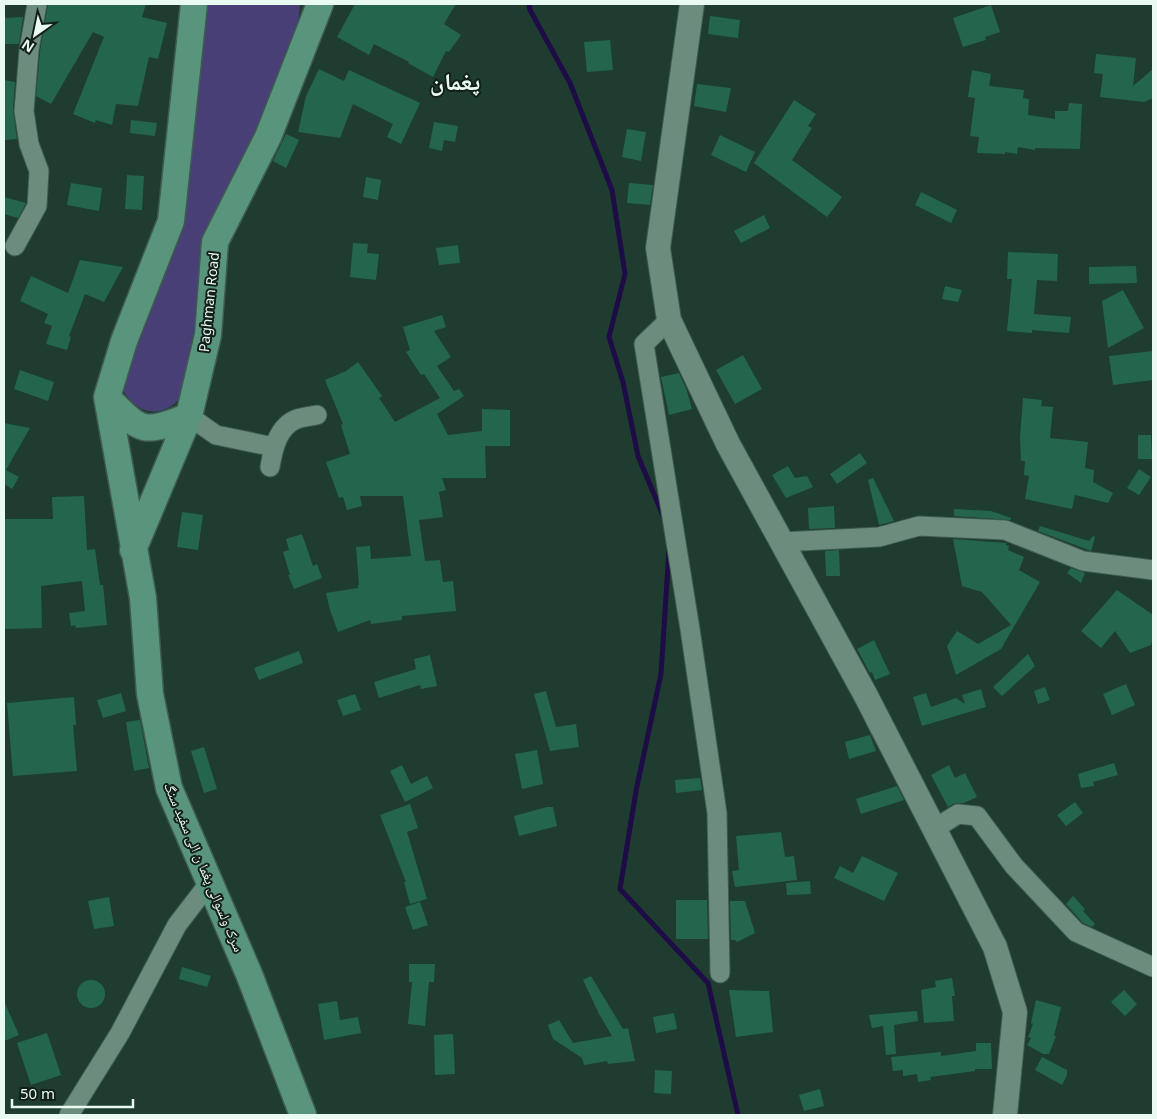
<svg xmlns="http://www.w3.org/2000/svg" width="1157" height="1119" viewBox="0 0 1157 1119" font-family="'Noto Sans','Noto Naskh Arabic',sans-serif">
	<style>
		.green { fill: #473f75 }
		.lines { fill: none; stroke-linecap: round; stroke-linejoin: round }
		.stream { stroke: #1d0c45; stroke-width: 5 }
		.building { fill: #24664d }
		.minor-casing { stroke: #3f5b50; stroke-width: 21 }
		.tertiary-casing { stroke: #3f5b50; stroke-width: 26 }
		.secondary-casing { stroke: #3f5b50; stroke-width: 29 }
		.minor { stroke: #6c8c7d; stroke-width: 19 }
		.tertiary { stroke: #6c8c7d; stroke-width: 24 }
		.secondary { stroke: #59947d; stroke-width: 26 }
		.labels { text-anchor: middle; stroke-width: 4; stroke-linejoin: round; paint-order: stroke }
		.street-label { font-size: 14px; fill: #e8faf1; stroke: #13201a }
		.town-label { font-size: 24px; font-weight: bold; fill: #e8faf1; stroke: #13201a }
	</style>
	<rect width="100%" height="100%" fill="#1e3c2f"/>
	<path class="green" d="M206,4h94l-4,42 -94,204 -13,132c-14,38 -54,40 -69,1l57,-146z"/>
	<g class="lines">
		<path class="stream" d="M529,4l1,6 40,73 42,107 13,84 -16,63 14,45 15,74 26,62
			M669,550l-8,124 -25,117 -16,98 88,94 30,132"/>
	</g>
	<path class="building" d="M48,4h98l-4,13 25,6 -9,36 -9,-2 -11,49 -22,-2 -4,21 -16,-5 -1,3 -22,-9 31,-77 -11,-5 -42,72 -15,-8 4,-45z
		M355,4h101l-12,20 17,11 -12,17 -3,-1 -13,26 -25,-14 1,-1 -35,-18 -5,11 -32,-18z
		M991,5l9,27 -15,5 1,3 -23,7 -10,-29z
		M710,16l30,4 -2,18 -30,-4z
		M23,17l-4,27h-15v-26z
		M610,40l3,30 -26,2 -3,-30z
		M1096,54l40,4 -3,28 20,-17v29l-9,4 -44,-5 3,-23 -9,-1z
		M319,69l25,12 5,-11 71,33 -19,41 -14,-7 6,-13 -40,-20 -13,34 -42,-6 8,-36z
		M972,70l19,4 -2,12 35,4 -1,8 6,1 -1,16 27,4v-8h13l1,-8 13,1 -2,45 -45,-1v2l-17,-3 -1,7 -12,-2v2l-28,-1 2,-16 -9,-1 5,-38 -7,-1z
		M4,80l11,2 -2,28 4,29 -12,1z
		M697,84l34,4 -5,24 -32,-6z
		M794,100l22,14 -8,12 4,2 -20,32 50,37 -15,20 -73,-54z
		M131,120l26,3 -2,13 -25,-3z
		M434,122l24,4 -3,16 -11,-2 -2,11 -13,-3z
		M627,129l19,3 -5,29 -19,-4z
		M286,134l13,6 -13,28 -13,-7z
		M720,135l35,17 -9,20 -35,-17z
		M127,175l17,1 -2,34 -17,-1z
		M366,177l15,3 -3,20 -15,-3z
		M71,183l31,5 -3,23 -32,-6z
		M629,183l24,2 -3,20 -23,-2z
		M921,192l36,18 -6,13 -36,-18z
		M4,197l22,6 -8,15 -14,-4z
		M764,215l6,13 -29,15 -7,-12z
		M353,243l15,1 -1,9 12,1 -3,26 -26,-3z
		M458,245l2,18 -21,2 -3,-17z
		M1008,252l50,2 -1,27 -20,-1 -3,34 37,3 -2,16 -37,-3v3l-25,-2 5,-52h-5z
		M80,260l43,7 -19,35 -19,-8 -16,42 2,1 -4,13 -21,-6 6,-18 -8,-3 4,-9 -28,-13 11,-25 37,17z
		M1136,266l1,17 -48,1v-17z
		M945,286l17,4 -4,12 -16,-3z
		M1123,290l21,38 -36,20 -6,-47z
		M442,315l4,12 -12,4 17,26 -14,9 17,25 5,-2 5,7 -27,18 11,21 34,-4v-22l28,1v36h-25l1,32h-44l4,12 -7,2 4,25 -24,3 6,41 15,-1 3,22 10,-1 3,30 -54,5v4l-31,4 -1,-4 -32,12 -8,-22 -4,-17 32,-5v-3h1l-3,-38 14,-1 1,13 40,-3 -8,-60h-43l2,10 -15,4 -4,-13 -4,1 -13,-36 24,-8 -9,-29 2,-1 -18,-44 21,-9 12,-9 24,34 -3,2 16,24 45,-24 -16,-24 -3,1 -15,-23 4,-2 -7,-23z
		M1153,351v29l-40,5 -4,-29z
		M743,355l19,34 -27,15 -19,-34z
		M20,370l34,12 -6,19 -34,-12z
		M679,373l7,15 6,21 -23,6 -8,-38z
		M1023,398l19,2 -1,6 12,1 -3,31 38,4 -3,26 9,2 -1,12 20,11 -5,10 -33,-8 -3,14 -47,-10 4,-23 -5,-1 1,-14h-4l-1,-24z
		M4,423l26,5 -24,42 13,7 -7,12 -8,-5z
		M1138,435h13l1,24h-14z
		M860,453l7,10 -30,21 -7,-10z
		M788,466l7,12 12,-2 6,11 -27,11 -14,-23z
		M1139,469l12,8 -12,18 -12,-7z
		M873,478l21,43 -15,4 -11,-45z
		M84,496l3,54 8,-1 5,36h3l4,40 -31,3 -1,-3 -4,1 -2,-13 16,-2 -3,-30 -41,5 1,42 -38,1 1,-110h48l-1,-22z
		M834,506l1,22 -26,1 -1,-21z
		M954,509l37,2 20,7v2l-57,-4z
		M182,512l21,3 -5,35 -21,-3z
		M1040,526l49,15 4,-5 2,1 -4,14 -53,-20z
		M302,534l11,32 4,-2 5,14 -28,11 -6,-14h2l-7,-23 6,-2 -3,-11z
		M953,539l53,4v2l3,1 -1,4 16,7 -5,13 21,12 -39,67 -45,26 -9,-29 10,-15 21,13 33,-19 -29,-33 -20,-6z
		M839,550l1,26h-14l-1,-25z
		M1071,568l14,5 -4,10 -14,-10z
		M1117,590l36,25v22l-2,8 -21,8 -15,-22 -14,17 -20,-17z
		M874,640l16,34 -15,6 -3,-8 -2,1 -13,-24z
		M299,651l4,12 -44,17 -5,-12z
		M1028,654l7,12 -33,30 -9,-9z
		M430,655l7,31 -16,3 -1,-4 -41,13 -5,-16 42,-13 -2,-10z
		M1126,684l9,21 -23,10 -9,-21z
		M1045,687l5,13 -12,4 -4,-13z
		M981,689l5,18 -64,19 -9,-29 13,-4 5,14 25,-9 9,6 -3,-9z
		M546,691l10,36 20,-3 3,23 -29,4 -16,-57z
		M121,693l5,18 -23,7 -6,-18z
		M355,694l6,16 -18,6 -6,-16z
		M74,697l2,28h-3l4,46 -64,5 -6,-73z
		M140,720l9,48 -15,3 -8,-49z
		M870,735l6,16 -27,8 -4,-17z
		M204,747l13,42 -13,4 -13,-42z
		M537,750l6,34 -21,5 -7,-35z
		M1114,763l4,12 -25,7 1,4 -13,2 -3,-14z
		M402,765l9,19 16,-8 6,12 -28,14 -15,-31z
		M949,765l6,13 10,-5 12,24 -13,6 -11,1 -5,3 -17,-32z
		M700,778l2,12 -26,3 -1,-13z
		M897,786l7,14 -43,14 -5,-15z
		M1075,802l8,11 -17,13 -9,-11z
		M410,804l8,24 -11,4 20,67 -17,5 -6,-22h2l-26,-67z
		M547,807h6l4,19 -38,10 -5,-20z
		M781,832l4,25 9,-1 3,24 -62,7 -3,-16 7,-1 -3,-34z
		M862,856l36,17 -14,28 -50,-23 6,-12 13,7z
		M810,881l1,13 -24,1 -1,-12z
		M1073,896l12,13 -2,2 12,13 -3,3 -9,-4 -17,-19z
		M109,897l5,29 -20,3 -6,-28z
		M676,900h31l1,39h-32z
		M730,901h15l10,32 -18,9 -2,-2h-4z
		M420,902l8,23 -15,5 -8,-23z
		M409,964h26l-1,18h-5l-4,44 -17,-2 4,-42h-3z
		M182,967l29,9 -4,11 -28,-8z
		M591,976l32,53 5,-1 7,33 -27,3 -1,-3 -23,4 -2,-7 -29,-19 -5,-14 11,-5 14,23 39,-7 -13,-22 -16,-34z
		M952,978l3,18h-3l2,25 -30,2 -3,-33 15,-3 -1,-6z
		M77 994a14 14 0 1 1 28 0a14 14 0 1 1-28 0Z
		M729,990l40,1 4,41 -37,5z
		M1124,990l13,14 -12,12 -14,-14z
		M1036,1000l25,7 -7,29h2l-7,18h-6l-16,-9 4,-7 -3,-1 5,-13 -2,-1z
		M4,1001l15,34 -15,6z
		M337,1001l3,19 18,-3 3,16 -37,7 -6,-36z
		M917,1011l1,10 -24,4 2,29 -10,1 -3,-29 -11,2 -3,-13z
		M674,1013l3,16 -21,4 -3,-16z
		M47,1033l14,42 -30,10 -14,-42z
		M453,1034l2,40 -20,1 -1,-40z
		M976,1043h15l1,26h-17v2l-45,6 1,3 -13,2 -1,-8 -14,2v-6l-10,1 -2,-14 50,-5v4l35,-5z
		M1042,1057l25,13v5l-5,10 -27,-15z
		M655,1070l17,1 -1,23 -17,-1z
		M820,1089l4,17 -20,5 -5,-16z"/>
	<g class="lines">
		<g class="minor-casing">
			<path id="minor" d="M15,246l22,-40 2,-35 -10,-27 -5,-33 5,-61 8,-46
				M669,320l-25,24 46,285 27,184 3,160
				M189,416l27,19 58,12
				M270,467c3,-18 8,-41 27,-48 6,-2 14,-3 20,-4
				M781,542l98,-5 40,-11 86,4 78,31 70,9
				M934,829l24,-15 19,2 37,50 62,66 77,35
				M69,1115l51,-82 57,-108 33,-43"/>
		</g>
		<g class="tertiary-casing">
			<path id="tertiary" d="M692,4l-34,244 11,72 59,124 137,250 130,253 20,65 -10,103"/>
		</g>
		<g class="secondary-casing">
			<path id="secondary" d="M194,4l-23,217 -47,120 -17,56 36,201 7,96 19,94 80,186 54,141
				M107,397c9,9 24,27 37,30 12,3 33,-6 45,-11
				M133,550l56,-134 19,-81 7,-93 53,-105 52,-133"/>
		</g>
		<use href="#minor" class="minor"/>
		<use href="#tertiary" class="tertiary"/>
		<use href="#secondary" class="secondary"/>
	</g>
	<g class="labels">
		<g class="street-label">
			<text transform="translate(209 302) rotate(-84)" y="5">Paghman Road</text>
			<text transform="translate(204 867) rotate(67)" y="5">سرک ولسوالی پغما ن الی سفید سنگ</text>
		</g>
		<g class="town-label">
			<text x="455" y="90">پغمان</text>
		</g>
	</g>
	<rect width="1157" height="1119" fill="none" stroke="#e8faf1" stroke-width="10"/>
	<g transform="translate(35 35) rotate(213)" stroke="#13201a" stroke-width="4" paint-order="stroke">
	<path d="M0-4L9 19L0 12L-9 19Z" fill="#e8faf1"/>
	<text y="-8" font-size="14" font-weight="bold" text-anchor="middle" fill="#e8faf1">N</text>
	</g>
	<path d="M12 1099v8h121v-8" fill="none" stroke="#e8faf1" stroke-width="2.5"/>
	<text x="20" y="1099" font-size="15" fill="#e8faf1" stroke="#13201a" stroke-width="4" paint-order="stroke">50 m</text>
</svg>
